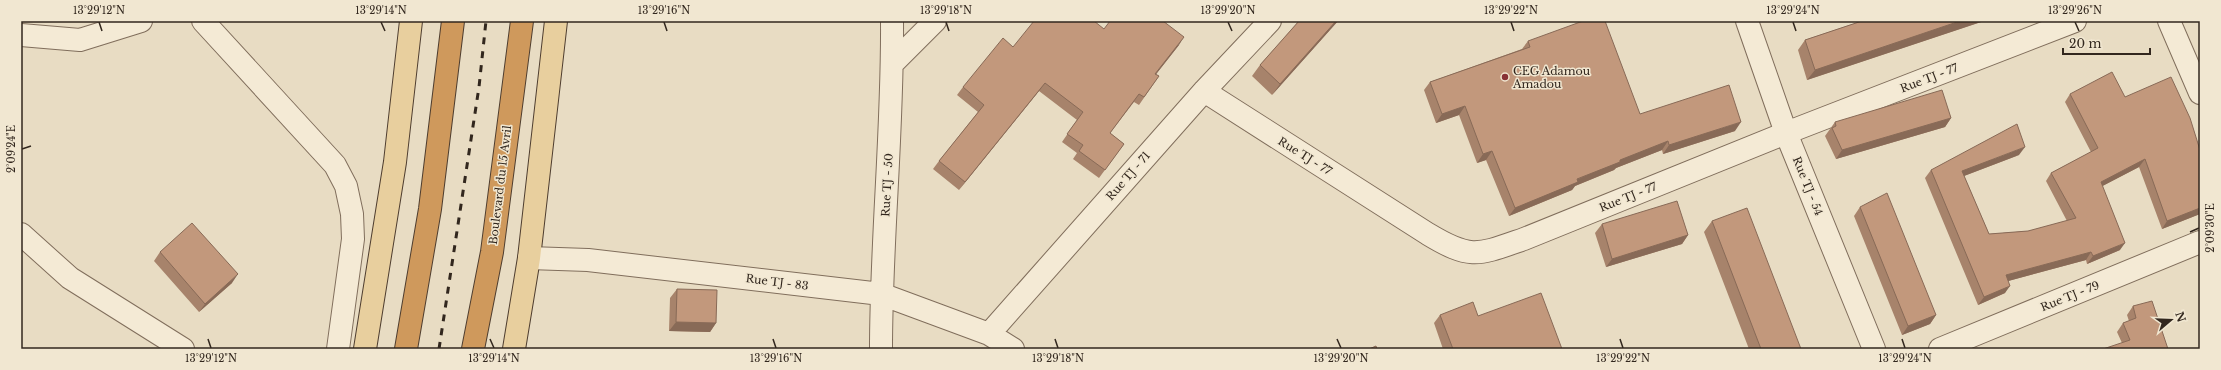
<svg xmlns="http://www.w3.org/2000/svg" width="2221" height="370" viewBox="0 0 2221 370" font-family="'Libre Baskerville',serif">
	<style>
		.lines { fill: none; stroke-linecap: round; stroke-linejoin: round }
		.street-casing { stroke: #806e5c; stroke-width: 24 }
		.primary-casing { stroke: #4e3d2f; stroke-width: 24 }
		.highway-casing { stroke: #4e3d2f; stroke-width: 24 }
		.street { stroke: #f4ead5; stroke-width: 22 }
		.primary { stroke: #e8cf9e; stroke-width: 22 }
		.highway { stroke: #cf995c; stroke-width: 22 }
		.rail { stroke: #32271e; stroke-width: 3; stroke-dasharray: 7 7; stroke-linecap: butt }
		.wall { fill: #a7836b }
		.shaded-wall { fill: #886a57 }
		.building { fill: #c2987c; stroke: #886a57 }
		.ticks { fill: none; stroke: #32271e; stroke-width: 1.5 }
		.poi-dot { fill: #883235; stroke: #f1e7d1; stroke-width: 1.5 }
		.labels { text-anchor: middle; stroke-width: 3; stroke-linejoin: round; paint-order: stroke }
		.poi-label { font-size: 11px; fill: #32271e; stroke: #f1e7d1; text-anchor: start }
		.street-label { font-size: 11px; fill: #32271e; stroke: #f1e7d1 }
		.neatline { fill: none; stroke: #32271e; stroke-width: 1.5 }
		.ticks-label { font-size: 10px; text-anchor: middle; fill: #32271e }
	</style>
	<rect width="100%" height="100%" fill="#e8dcc3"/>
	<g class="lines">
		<g class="street-casing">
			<path id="street" d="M203,21l132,144 11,21 6,28 1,25 -15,110
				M1747,21l39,112 88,216
				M2169,21l31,72
				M21,35l59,5 61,-19
				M892,64l43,-43
				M1204,91l224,143c43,26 50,21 96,5l262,-106 289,-112
				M21,234l49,44 113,71
				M529,258l59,2 293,34 108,40 24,15
				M989,334l215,-243 66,-70
				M881,349c0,-109 12,-219 11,-328
				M1940,349l260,-107"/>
		</g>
		<g class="primary-casing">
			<path id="primary" d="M365,349l30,-187 16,-141
				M514,349l15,-91 27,-237"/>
		</g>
		<g class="highway-casing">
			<path id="highway" d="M406,349l24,-140 23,-188
				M473,349l19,-97 30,-231"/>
		</g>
		<use href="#street" class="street"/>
		<use href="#primary" class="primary"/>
		<use href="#highway" class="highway"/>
		<path class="rail" d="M439,349l40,-262 7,-66"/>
	</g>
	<path class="wall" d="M1299,21h39l-66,74 -20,-19 8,-11z
		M1862,21h122l-177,59 -9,-30 7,-10z
		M1104,29l75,16 -23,29 3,2 -20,29 -5,-3 -24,31 14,11 -25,34 -26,-19 4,-6 -15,-11 15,-22 -38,-29 -80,99 -26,-21 6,-8 39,-49 -21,-17 6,-8z
		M1528,41l112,73 95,17 -72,23 -1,-4 -46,18 -2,2 -39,16 -3,4 -63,26 -23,-56 -9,3 -18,-48 -23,8 -12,-33 6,-8 92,-33z
		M2070,94l55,3 75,53v64l-38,15 -23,-62 -37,19 18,64 -33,14 -1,-4 -78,21 -3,12 -27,12 -53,-127 6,-8 88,-15 -55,21 25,58 39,-3 39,-10 -21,-40 5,-8 40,-21 -26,-50z
		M1951,118l-6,9 -109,32 -11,-23 10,-14z
		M1860,207l76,108 -6,9 -28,11 -48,-119z
		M1712,221l89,128h-52l-45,-117z
		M1602,224l86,11 -6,9 -76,23 -11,-34z
		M160,252l72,31 -33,29 -45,-51z
		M677,289l39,34 -6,9 -41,-1 1,-33z
		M2133,306l35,43 -46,-6 -5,-11 6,-9 6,-2 -2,-6z
		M1440,315l38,1 84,33h-119l-9,-26z"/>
	<path class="shaded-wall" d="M1336,21h2l-66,74 8,-11z
		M1960,21h24l-177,59 8,-10z
		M1184,37l-5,8 -29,37 5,-8z
		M1045,83l-6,8 -80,99 6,-8z
		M1465,106l-6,9 -23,8 6,-9z
		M1951,118l-6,9 -109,32 6,-9z
		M1741,122l-6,9 -72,23 6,-9z
		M1668,141l-6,9 -46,18 -2,2 -39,16 -3,4 -63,26 6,-8 105,-48z
		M2025,147l-6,8 -63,24 6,-8z
		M1492,151l-6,9 -9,3 6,-9z
		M2145,159l-6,8 -44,23 6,-8z
		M2200,208v6l-38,15 5,-8z
		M1688,235l-6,9 -76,23 6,-8z
		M2125,243l-5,7 -33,14 6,-8z
		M2091,252l-5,8 -85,23 5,-8z
		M238,274l-6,9 -33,29 6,-8z
		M2010,286l-5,7 -27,12 6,-8z
		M1936,315l-6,9 -28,11 6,-9z
		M676,322l40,1 -6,9 -41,-1z"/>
	<path class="building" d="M1034,21h60l10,8 6,-8h53l21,16 -29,37 4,2 -15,21 -5,-3 -29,39 14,11 -19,26 -26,-19 4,-6 -16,-11 16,-22 -38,-29 -80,99 -26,-21 45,-56 -21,-18 40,-49 10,9z
		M1299,21h37l-56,63 -20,-19z
		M1583,21h22l35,93 89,-29 12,37 -72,23 -1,-4 -48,19v2l-43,17 1,3 -63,26 -23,-57 -9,3 -18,-48 -23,8 -12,-32 100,-35 -2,-6z
		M1862,21h98l-145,49 -10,-30z
		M2112,72l13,25 46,-20 19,41 10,32v58l-33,13 -22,-62 -44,23 24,61 -32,13 -2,-4 -85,23 4,11 -26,11 -53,-127 86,-46 8,23 -63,24 27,63 39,-3 48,-13 -25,-45 47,-25 -28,-54z
		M1942,90l9,28 -109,32 -10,-22 4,-2 -1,-4z
		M1887,193l49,122 -28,11 -48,-119z
		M1677,201l11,34 -76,24 -10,-35z
		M1747,208l54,141h-40l-49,-128z
		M192,223l46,51 -33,30 -45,-52z
		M677,289l40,1 -1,33 -40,-1z
		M1541,293l21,56h-109l-13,-34 33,-13 5,14z
		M2152,301l16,48h-65l27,-9 -7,-17 13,-5 -3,-12z
		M1376,346l1,3h-8z"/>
	<path class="ticks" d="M99,22l3,9M381,22l4,9M664,22l3,9M946,22l3,9M1228,22l4,9M1511,22l3,9M1793,22l3,9M2075,22l4,9M22,149l9,-3M2190,232l9,-4M208,339l3,9M490,339l4,9M773,339l3,9M1055,339l3,9M1337,339l4,9M1620,339l3,9M1902,339l3,9"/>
	<circle class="poi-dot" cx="1505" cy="77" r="4"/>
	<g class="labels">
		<g class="poi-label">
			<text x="1513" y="75">CEG Adamou<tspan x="1513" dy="13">Amadou</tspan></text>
		</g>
		<g class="street-label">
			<text transform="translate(1929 78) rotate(-21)" y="4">Rue TJ - 77</text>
			<text transform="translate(1305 156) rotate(32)" y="4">Rue TJ - 77</text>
			<text transform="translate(1128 176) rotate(-49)" y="4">Rue TJ - 71</text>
			<text transform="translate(500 185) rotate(-83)" y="4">Boulevard du 15 Avril</text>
			<text transform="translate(887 185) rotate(-87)" y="4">Rue TJ - 50</text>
			<text transform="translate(1808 186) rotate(68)" y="4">Rue TJ - 54</text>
			<text transform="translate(1628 197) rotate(-22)" y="4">Rue TJ - 77</text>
			<text transform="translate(777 282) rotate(7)" y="4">Rue TJ - 83</text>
			<text transform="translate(2070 296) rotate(-22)" y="4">Rue TJ - 79</text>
		</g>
	</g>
	<rect width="2221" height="370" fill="none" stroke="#f1e7d1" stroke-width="44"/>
	<g transform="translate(2171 320) rotate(71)" stroke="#f1e7d1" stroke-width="3" paint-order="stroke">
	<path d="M0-3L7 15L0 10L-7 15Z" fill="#32271e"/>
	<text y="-6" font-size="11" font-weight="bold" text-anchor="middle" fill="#32271e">N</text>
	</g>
	<path d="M2063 48v6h87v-6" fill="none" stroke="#32271e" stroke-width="2"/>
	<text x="2069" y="48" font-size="12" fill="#32271e" stroke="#f1e7d1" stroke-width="3" paint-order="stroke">20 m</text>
	<rect x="22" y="22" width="2177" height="326" class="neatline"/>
	<g class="ticks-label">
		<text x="99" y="14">13°29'12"N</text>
		<text x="381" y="14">13°29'14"N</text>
		<text x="664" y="14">13°29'16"N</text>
		<text x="946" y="14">13°29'18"N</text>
		<text x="1228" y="14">13°29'20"N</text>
		<text x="1511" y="14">13°29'22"N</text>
		<text x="1793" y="14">13°29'24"N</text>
		<text x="2075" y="14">13°29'26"N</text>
		<text transform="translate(11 149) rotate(-90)" y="4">2°09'24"E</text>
		<text transform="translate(2210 228) rotate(-90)" y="4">2°09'30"E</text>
		<text x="211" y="362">13°29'12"N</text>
		<text x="494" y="362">13°29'14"N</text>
		<text x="776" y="362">13°29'16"N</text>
		<text x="1058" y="362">13°29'18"N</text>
		<text x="1341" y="362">13°29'20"N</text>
		<text x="1623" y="362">13°29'22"N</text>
		<text x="1905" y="362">13°29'24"N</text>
	</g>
</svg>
